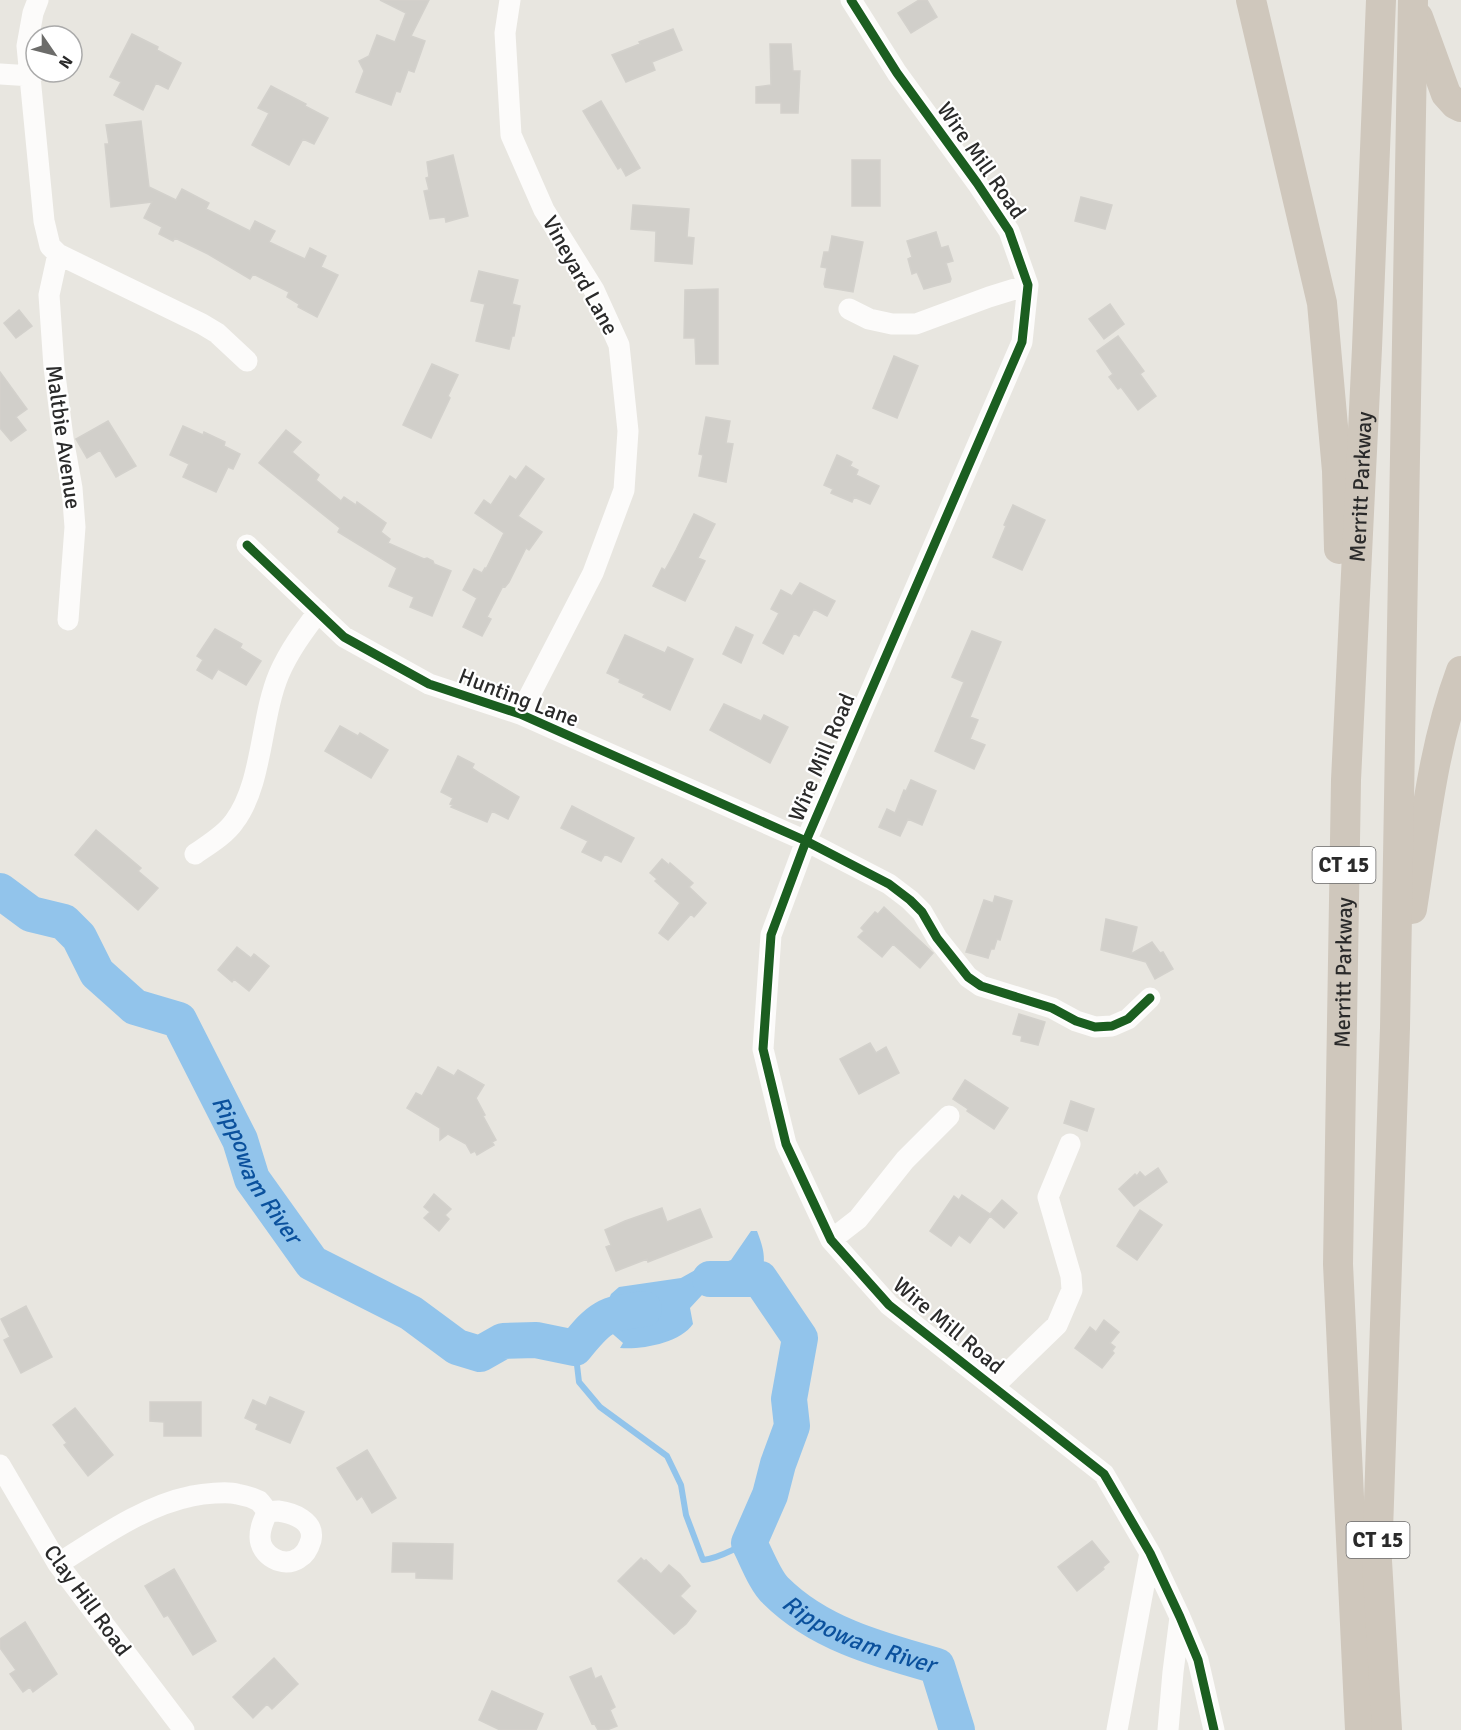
<svg xmlns="http://www.w3.org/2000/svg" width="1461" height="1730" viewBox="0 0 1461 1730" font-family="Signika,sans-serif">
	<style>
		.water { fill: #92c4eb }
		.lines { fill: none; stroke-linecap: round; stroke-linejoin: round }
		.stream { stroke: #92c4eb; stroke-width: 6 }
		.river { stroke: #92c4eb; stroke-width: 36 }
		.building { fill: #d1cfca; stroke: #d3d1cc; stroke-width: 1.5 }
		.minor { stroke: #fcfbfa; stroke-width: 21 }
		.highway { stroke: #cfc7bc; stroke-width: 30 }
		.cycleway-casing { stroke: #fff; stroke-width: 13 }
		.cycleway { stroke: #1b5e20; stroke-width: 9 }
		.labels { text-anchor: middle; stroke-width: 4.5; stroke-linejoin: round; paint-order: stroke }
		.shield { fill: #fff; stroke: #6a6a6a; stroke-width: 1.5 }
		.shield-label { font-size: 21px; font-weight: bold; fill: #2a2a2a }
		.street-label { font-size: 22px; fill: #2a2a2a; stroke: #fff }
		.water-label { font-size: 24px; font-style: italic; fill: #0b519d; stroke: #fff }
	</style>
	<rect width="100%" height="100%" fill="#e8e6e0"/>
	<path class="water" d="M751,1231h6c11,28 8,36 -3,63l-29,-5 -23,6 -12,13 3,16c-13,19 -52,26 -73,24l3,-5 -24,-21 12,-28 8,-7 62,-9 25,-14h14l11,-4z"/>
	<g class="lines">
		<path class="stream" d="M575,1348l4,34 21,25 67,49 14,29 5,30 17,45c16,-1 31,-12 46,-17"/>
		<g class="river">
			<path id="s1" d="M0,891l31,23 33,8 15,15 18,36 38,34 44,13 61,120 12,39 60,84 99,50 46,34 23,7 23,-13 33,-1 39,8c25,-31 29,-34 69,-39"/>
			<path id="s2" d="M710,1279h50l40,59 -11,61 3,27 -14,38 -8,31 -21,48c7,13 16,38 27,48 43,43 104,59 161,75l20,64"/>
		</g>
	</g>
	<path class="building" d="M380,0h49l-18,36 14,5 -11,31 -6,-2 -8,22 -4,-1 -5,14 -35,-13 8,-21 -5,-10 10,-5 8,-21 18,7 11,-29z
		M919,0h8l10,17 -26,16 -13,-20z
		M673,29l9,21 -30,12 3,8 -29,12 -14,-27 28,-11 -1,-2z
		M132,34l26,13 -1,3 24,13 -13,26 -12,-6 -13,27 -29,-15 7,-13 -11,-5z
		M770,44h21l2,27h7l-2,42h-17v-10h-25v-16l15,-2z
		M271,86l35,18 -1,2 23,12 -14,26 -11,-5 -14,26 -37,-20 17,-32 -11,-5z
		M601,101l39,67 -14,8 -5,-9 -3,2 -35,-58z
		M141,121l8,66 27,13 6,-11 27,14 -3,6 44,22 5,-10 20,10 -6,11 36,17 5,-11 16,8 -5,11 17,8 -21,42 -19,-10 1,-3 -12,-7 2,-5 -36,-18 -3,5 -42,-25 -33,-16 -2,3 -14,-7 3,-7 -18,-9 8,-16 -41,5 -6,-63h4l-3,-19z
		M453,155l15,61 -22,6 -1,-5 -15,2 -6,-28 5,-1 -3,-12 3,-1 -2,-15z
		M852,160h28v46h-28z
		M1081,197l31,8 -7,24 -30,-8z
		M633,205l56,4 -2,28 7,1 -2,26 -37,-3 1,-30 -25,-2z
		M936,232l5,16 7,-2 5,15 -7,2 5,16 -1,3 -26,7 -7,-17 -5,2 -4,-15 4,-2 -5,-16z
		M832,236l31,6 -10,50 -28,-5 -1,-3 3,-16 -6,-1 3,-15h5z
		M479,271l39,9 -6,24 8,2 -6,30h-2l-3,13 -33,-8 9,-37 -14,-3z
		M718,289v75h-22l-1,-26h-11l1,-48z
		M1110,304l14,20 -20,15 -15,-20z
		M19,310l13,16 -16,12 -12,-15z
		M1118,336l26,35 -4,3 16,22 -18,14 -17,-23 -3,2 -9,-12 4,-3 -16,-23z
		M894,356l24,10 -21,52 -24,-10z
		M432,364l26,11 -10,21 2,2 -19,40 -28,-13z
		M0,372l27,37 -11,8 10,13 -15,11 -11,-13z
		M706,417l24,4 -4,22 7,1 -7,38 -27,-6 4,-21 -4,-1z
		M108,421l28,45 -20,11 -16,-27 -13,8 -11,-19z
		M183,426l20,9 1,-3 21,10 -1,4 16,8 -7,15 -5,-2 -12,25 -33,-15 6,-13 -19,-9z
		M286,430l15,12 -9,10 27,23 -3,5 25,21 3,-4 12,8 1,-3 29,21 -5,9 9,7 -2,4 36,16 3,-1 6,3 1,3 17,7 -19,45 -22,-9 4,-10 -25,-11 8,-18 -59,-36 2,-4 -81,-65z
		M837,455l15,7 -2,4 8,4 -2,5 23,11 -9,18 -16,-7 -2,5 -21,-9 2,-4 -9,-4z
		M526,466l18,13 -26,37 24,16 -13,18 -3,-2 -17,34 -4,5 -2,-1 -16,31 4,2 -9,17 -19,-9 14,-29 -14,-8 11,-21 8,4 3,-5 1,1 18,-36 -29,-20 9,-13 7,5 19,-29 6,4z
		M1013,505l32,15 -23,50 -29,-13 13,-31 -2,-1z
		M694,514l21,10 -17,34 7,3 -20,40 -32,-15 9,-18 3,2 11,-20z
		M800,583l35,18 -8,15 -13,-7 -15,27 -5,-3 -11,21 -20,-11 16,-30 -8,-4 10,-19 11,6z
		M736,627l17,8 -12,28 -18,-9z
		M215,629l27,15 -2,4 21,13 -15,24 -28,-16 -6,10 -15,-9 6,-10 -6,-4z
		M972,631l29,11 -31,75 8,3 -8,19 15,6 -11,24 -39,-18 29,-69 -12,-5z
		M625,635l40,18 3,-6 25,12 -23,51 -27,-13 2,-3 -26,-12 1,-3 -13,-6z
		M724,704l37,17 3,-6 24,12 -18,36 -60,-33z
		M340,726l18,10 2,-3 28,17 -17,28 -46,-27z
		M458,756l16,8 -2,4 9,6 38,23 -11,22 -16,-8 -5,11 -36,-15 2,-2 -3,-1 3,-6 -12,-6z
		M911,780l25,11 -14,34 -14,-6 -8,17 -21,-9 8,-18 8,4 9,-23 2,1z
		M572,806l62,32 -13,24 -16,-8 -4,7 -19,-9 6,-11 -27,-13z
		M96,830l45,38 -3,3 20,17 -20,22 -63,-55z
		M662,859l7,6 1,-2 23,20 -4,4 17,16 -12,14 -3,-3 -23,26 -9,-7 21,-30 -25,-22 2,-2 -7,-6z
		M995,896l17,5 -12,39 -3,-1 -3,10h-3l-3,9 -22,-6 18,-52 9,3z
		M884,907l49,46 -13,15 -27,-24 -11,13 -24,-20 6,-6 -3,-3 14,-16 3,2z
		M1106,919l31,8 -6,27 21,-12 8,11 3,-1 10,17 -18,10 -9,-17 -45,-12z
		M237,947l14,11 3,-4 15,12 -20,25 -15,-12 -2,3 -14,-12z
		M1019,1014l26,8 -7,23 -17,-4 1,-5 -9,-2z
		M870,1043l6,10 10,-6 13,26 -40,21 -19,-35z
		M438,1067l16,9 4,-6 26,15 -8,13 9,17 -2,1 13,24 -4,2 2,3 -17,10 -2,-4 -4,2 -5,-9 -18,-10 -8,6v-12l-33,-20 9,-15 6,3z
		M965,1080l43,28 -14,21 -27,-18 1,-2 -15,-10z
		M1071,1101l23,8 -7,22 -23,-8z
		M1158,1168l9,14 -33,24 -15,-17 16,-15 2,2 3,-4 5,5z
		M434,1194l17,15 -6,6 4,4 -10,12 -15,-13 6,-6 -6,-5z
		M962,1195l28,19 12,-14 15,13 -13,15 -14,-12 -20,27 -11,-8 -8,11 -21,-15 24,-35 5,4z
		M662,1208l5,14 33,-13 12,28 -64,25 -1,-3 -31,12 -10,-24 5,-2 -6,-15 20,-9z
		M1140,1210l22,15 -25,35 -20,-14z
		M26,1306l26,51 -31,16 -17,-33 6,-3 -9,-18z
		M1104,1320l15,12 -9,11 5,4 -3,4 2,2 -12,15 -27,-20 15,-21 6,5z
		M270,1397l34,15 -14,31 -34,-14 2,-5 -13,-6 8,-18 13,6z
		M150,1402h51v34h-37v-14l-14,-1z
		M75,1408l38,47 -25,21 -24,-31 3,-2 -14,-18z
		M367,1450l29,48 -24,15 -10,-17 -5,4 -20,-32z
		M1092,1541l17,21 -6,5 1,2 -27,22 -19,-24z
		M393,1543l60,1 -1,35 -36,-1v-6h-24z
		M641,1558l3,3 2,-1 15,14 8,-9 11,9 10,12 -10,10 16,15 -10,13 -12,10 -56,-53z
		M174,1569l42,72 -23,14 -25,-40 -4,2 -19,-31z
		M25,1622l32,52 -24,18 -3,-5 -7,5 -13,-18 6,-4 -16,-22v-9z
		M274,1658l24,26 -26,25 -5,-5 -14,14 -20,-21z
		M591,1668l4,11 6,-3 14,31 -5,3 7,16 -10,4h-9l-4,-7 -2,1 -22,-47z
		M492,1691l51,23 -7,16h-36l-21,-10z"/>
	<g class="lines">
		<path class="minor" d="M38,0l-5,13 -6,33 17,175 6,25 8,8 144,70 15,9 30,28
			M510,0l-5,33 6,102 33,75 50,80 25,55 9,86 -4,59 -31,83 -73,141
			M851,0l46,73 80,110 32,48 19,54 -6,57 -216,499 -35,94 -8,114 23,95 45,96 58,65 215,169 46,79 30,64 18,43 16,70
			M0,74l32,2
			M58,254l-9,41 5,72 9,71 9,50 3,39 -7,93
			M849,309l20,10 23,5h24l73,-27 39,-12
			M247,545l97,92 85,47 91,30 286,127 83,43 21,16 12,12 15,26 31,39 13,9 71,22 24,13 19,6 17,-1 16,-7 22,-21
			M195,854c13,-9 30,-19 39,-32 29,-38 26,-103 45,-148 10,-23 24,-42 39,-62
			M831,1240l27,-21 47,-59 44,-44
			M993,1387l64,-62 15,-35 -1,-14 -23,-79 22,-53
			M0,1465l58,99 126,166
			M58,1564c41,-26 85,-58 134,-68 10,-2 35,-5 45,-2 6,1 16,4 22,7 3,3 6,8 9,10 3,1 7,0 10,0 15,2 37,10 33,29 -2,7 -5,14 -12,18 -16,11 -39,-3 -39,-21 0,-10 4,-18 8,-26
			M1117,1730l33,-177
			M1168,1730l5,-58 7,-55"/>
		<g class="highway">
			<path d="M1251,0l71,303 15,168 2,78"/>
			<path d="M1418,17l28,77 9,10 6,3"/>
			<path d="M1412,909c13,-81 20,-160 49,-238"/>
			<path id="s3" d="M1360,1730l-22,-466 8,-484 21,-432 14,-348"/>
			<path d="M1387,1730l-10,-169 18,-533 18,-1028"/>
		</g>
		<g class="cycleway-casing">
			<path id="cycleway" d="M851,0l46,73 80,110 32,48 19,54 -6,57 -216,499 -35,94 -8,114 23,95 45,96 58,65 215,169 46,79 30,64 18,43 16,70
				M247,545l97,92 85,47 91,30 286,127 83,43 21,16 12,12 15,26 31,39 13,9 71,22 24,13 19,6 17,-1 16,-7 22,-21"/>
		</g>
		<use href="#cycleway" class="cycleway"/>
	</g>
	<g class="labels">
		<g class="shield">
			<rect x="1312.5" y="847" width="63" height="36" rx="4.5"/>
			<rect x="1346.5" y="1522" width="63" height="36" rx="4.5"/>
		</g>
		<g class="shield-label">
			<text x="1344" y="872">CT 15</text>
			<text x="1378" y="1547">CT 15</text>
		</g>
		<g class="street-label">
			<text transform="translate(982 160) rotate(55)" y="8">Wire Mill Road</text>
			<text transform="translate(581 275) rotate(61)" y="8">Vineyard Lane</text>
			<text transform="translate(64 437) rotate(82)" y="8">Maltbie Avenue</text>
			<text dy="8" stroke="none"><textPath href="#s3" startOffset="1244">Merritt Parkway</textPath></text>
			<text transform="translate(519 697) rotate(21)" y="8">Hunting Lane</text>
			<text transform="translate(821 757) rotate(-67)" y="8">Wire Mill Road</text>
			<text dy="8" stroke="none"><textPath href="#s3" startOffset="758">Merritt Parkway</textPath></text>
			<text transform="translate(949 1325) rotate(40)" y="8">Wire Mill Road</text>
			<text transform="translate(88 1600) rotate(54)" y="8">Clay Hill Road</text>
		</g>
		<g class="water-label">
			<text dy="8" stroke="none"><textPath href="#s1" startOffset="400">Rippowam River</textPath></text>
			<text dy="8" stroke="none"><textPath href="#s2" startOffset="486">Rippowam River</textPath></text>
		</g>
	</g>
	<g transform="translate(54 54) rotate(125)"><circle r="28" fill="#ffffff" stroke="#aaaaaa" stroke-width="1.5"/>
	<path d="M0-4.5L10 22L0 15L-10 22Z" fill="#6c6c6a"/>
	<text y="-9" font-size="16" font-weight="bold" text-anchor="middle" fill="#2a2a2a">N</text>
	</g>
</svg>
